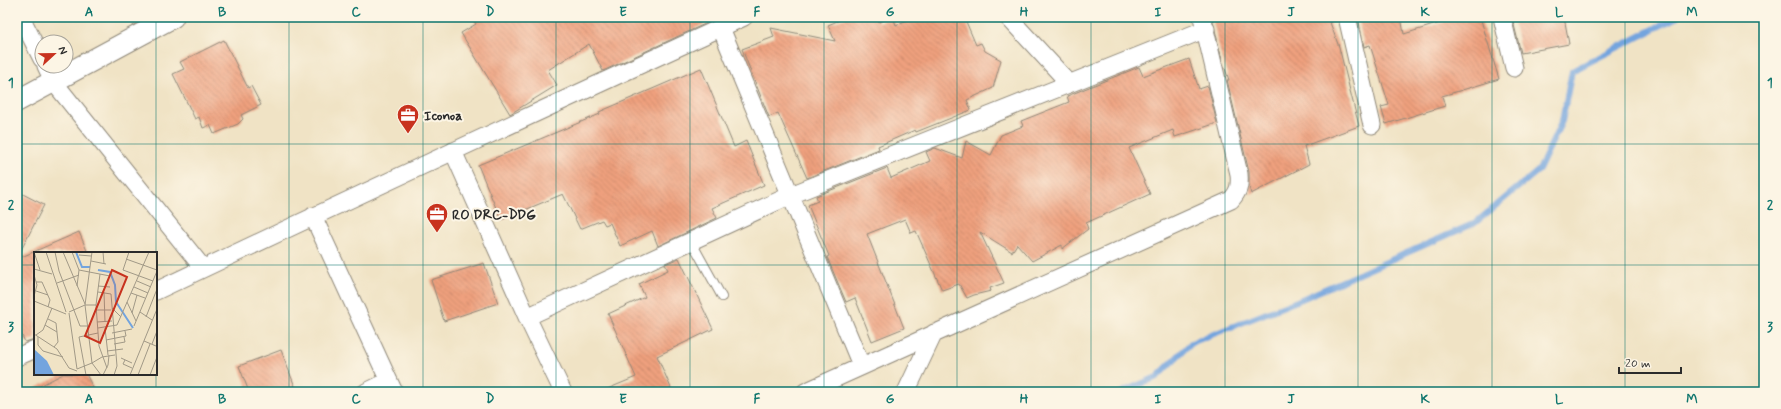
<svg xmlns="http://www.w3.org/2000/svg" width="1781" height="409" viewBox="0 0 1781 409" font-family="Mynerve,sans-serif">
	<style>
		.lines { fill: none; stroke-linecap: round; stroke-linejoin: round }
		.stream { stroke: #73a4de; stroke-width: 6 }
		.building { fill: url(#building-back-hatch) }
		.service-casing { stroke: #8e8778; stroke-width: 10 }
		.minor-casing { stroke: #8e8778; stroke-width: 19 }
		.tertiary-casing { stroke: #8e8778; stroke-width: 23 }
		.service { stroke: #fff; stroke-width: 8 }
		.minor { stroke: #fff; stroke-width: 17 }
		.tertiary { stroke: #fff; stroke-width: 21 }
		.grid { fill: none; stroke: #0f766e; stroke-width: 1; stroke-opacity: 0.55 }
		.labels { text-anchor: middle; stroke-width: 4; stroke-linejoin: round; paint-order: stroke }
		.poi-label { font-size: 14px; font-weight: bold; fill: #2b2b2b; stroke: #fcf5e5; text-anchor: start }
		.inset-river { fill: none; stroke: #73a4de; stroke-width: 2 }
		.inset-road { fill: none; stroke: #a19987; stroke-width: 1 }
		.view { fill: #c8321e; fill-opacity: 0.15; stroke: #c8321e; stroke-width: 2 }
		.inset-edge { fill: none; stroke: #2b2b2b; stroke-width: 2 }
		.neatline { fill: none; stroke: #0f766e; stroke-width: 1.5 }
		.grid-label { font-size: 13px; text-anchor: middle; font-weight: bold; fill: #0f766e }
	</style>
	<defs>
		<pattern id="building-back-hatch" width="6" height="6" patternUnits="userSpaceOnUse"><rect width="6" height="6" fill="#efa07e"/><path d="M-1 5l2 2M0 0l6 6M5-1l2 2" fill="none" stroke="#c28367"/></pattern>
	</defs>
	<rect width="100%" height="100%" fill="#fcf5e5"/>
	<filter id="ink" filterUnits="userSpaceOnUse"><feTurbulence type="fractalNoise" baseFrequency=".025" numOctaves="2"/><feDisplacementMap in="SourceGraphic" scale="8" xChannelSelector="R" yChannelSelector="G"/><feConvolveMatrix kernelMatrix="1 2 1 2 8 2 1 2 1" color-interpolation-filters="sRGB"/></filter>
	<filter id="wash" filterUnits="userSpaceOnUse"><feTurbulence type="fractalNoise" baseFrequency=".012" numOctaves="4" result="noise"/><feDisplacementMap in="SourceGraphic" scale="16" xChannelSelector="R" yChannelSelector="G"/><feGaussianBlur stdDeviation="0.9" result="paint"/><feColorMatrix in="noise" values="0 0 0 0 0 0 0 0 0 0 0 0 0 0 0 0 0 1.4 0 .05"/><feComposite in="paint" operator="in"/></filter>
	<g filter="url(#wash)">
		<rect width="100%" height="100%" fill="#f0e3c5"/>
		<g class="lines">
			<path class="stream" d="M1122,392l35,-15 34,-34 106,-42 178,-78 64,-53 23,-49 10,-50 105,-54"/>
		</g>
		<g id="blocks">
			<path class="building" d="M472,17h248l-117,54 -14,-27 -41,26 9,15 -47,29 -49,-81 15,-9z
				M847,17h30l2,5 14,-5 3,8 18,-8h50l12,28 5,-2 4,8 16,9 -8,28 -26,12 4,10 -55,22 -1,-2 -37,16 1,3 -72,29 -29,-65 -9,4 -27,-68 32,-12 -3,-9 64,13 -7,-16z
				M1212,17h116l11,30 20,79 -55,20 5,18 -58,30 -2,-7v-15l-22,-92h2l-7,-20z
				M1358,17h43l3,17 56,-17h20l19,62 -57,17 3,10 -59,18 -5,-17 8,-2 -19,-60 -6,2z
				M1512,17h52l5,27 -48,9z
				M224,40l24,48 3,-2 10,19 -20,10 2,4 -5,5 -24,10 -4,-9 -7,3 -4,-11 -4,2 -22,-45 11,-5 -4,-7z
				M1189,59l10,30 9,-3 9,37 -42,14 -2,-7 -44,18 21,46 -64,29 2,6 -26,20v-4l-30,16 -15,-17 -5,8 -32,-20 24,51 -14,5 1,3 -17,4 -7,3 -8,-14 -17,6 -26,-59 -5,2 -6,-14 -38,15 37,94 -32,13 -17,-43 -9,4 -19,-45 2,-1 -21,-51 10,-4 -2,-5 71,-28 4,10 39,-17 -4,-9 9,-4 27,10 4,-17 25,14 10,-20 22,-9 -2,-5 48,-19 -2,-6 72,-29 4,9z
				M701,68l33,79 12,-6 18,44 -52,23 5,10 -59,28 -6,-15 -32,15 -10,-23 -5,2 -3,-5 -22,9 -17,-35 -62,26 -23,-55 122,-51 -1,-2z
				M17,191l27,14 -27,53z
				M79,232l9,21h-53v86l-10,3 -8,-17v-66z
				M679,258l34,71 -56,27 14,32 -9,4h-62l36,-15 -28,-63 37,-17 -6,-13 29,-14 -3,-6z
				M484,263l14,40 -54,18 -13,-41z
				M281,350l16,42h-48l-10,-26z
				M63,374h23l9,18h-67z"/>
		</g>
	</g>
	<g filter="url(#ink)">
		<use href="#blocks" fill-opacity="0" stroke="#8e8778" stroke-width="1"/>
		<g class="lines">
			<g class="service-casing">
				<path id="service" d="M691,241l31,56"/>
			</g>
			<g class="minor-casing">
				<path id="minor" d="M21,17l21,42
					M1008,17l61,66
					M1347,17l25,108
					M1502,17l12,51
					M721,28l140,337
					M46,66l7,15 150,187
					M453,151l74,166 36,75
					M313,216l81,176
					M156,291c195,-93 392,-184 588,-274
					M527,317l264,-122 415,-166
					M17,357l18,-8
					M366,392l23,-11
					M805,392l426,-192c8,-9 9,-14 8,-26l-37,-157
					M906,392l28,-59"/>
			</g>
			<g class="tertiary-casing">
				<path id="tertiary" d="M17,101l156,-84"/>
			</g>
			<use href="#service" class="service"/>
			<use href="#minor" class="minor"/>
			<use href="#tertiary" class="tertiary"/>
		</g>
	</g>
	<path class="grid" d="M156,17v236M289,17v375M423,17v375M556,17v375M690,17v375M824,17v375M957,17v375M1091,17v375M1225,17v375M1358,17v375M1492,17v375M1625,17v375M17,144h1747M17,265h18M156,265h1608M156,374v18"/>
	<defs>
		<g id="office-pin" transform="scale(1.15)"><path d="M0 17L-7.5 6A9.5 9.5 0 1 1 7.5 6Z" fill="#c8321e" stroke="#fcf5e5"/><path d="M-6-3h4V-5.5h4V-3h4V5H-6ZM-1-4.5V-3h2v-1.5ZM-6 0V1H6V0Z" fill="#fff"/></g>
	</defs>
	<g fill-rule="evenodd">
		<use href="#office-pin" x="408" y="115"/>
		<use href="#office-pin" x="437" y="214"/>
	</g>
	<g class="labels">
		<g class="poi-label">
			<text x="424" y="120">Iconoa</text>
			<text x="452" y="219">RO DRC-DDG</text>
		</g>
	</g>
	<g transform="translate(34 252)">
		<rect width="123" height="123" fill="#f0e3c5"/>
		<path d="M0,97l13,12 7,14h-20z" fill="#73a4de"/>
		<path class="inset-river" d="M42,0l6,15h8M64,18l12,2 5,13 1,17 17,26"/>
		<path class="inset-road" d="M0,0l6,18M12,0l20,60M21,0l4,19 21,55h8M29,0l22,52M38,0l7,18 -2,16M69,0l1,12M95,0l-6,18 30,11M45,3l12,1M92,7l31,11M57,9l15,3M0,17l18,5M45,18l31,6M66,22l-4,31 3,41 8,22M0,23l3,10 -3,11M103,29l14,6M2,30h6l8,18 -2,7M23,31l22,-8M64,34l12,1M100,35l14,6M2,39l12,4M64,40l13,2 6,72 -3,9M70,40l1,30M97,41l14,5M0,49l32,13M93,50l9,19M78,56l9,9M63,58h14M35,60l16,-7h11M106,60l12,8M35,61l8,56M98,61l5,-18M112,65l11,-28M14,67l8,4 2,19 -4,5M63,70l15,-1M11,73l12,7M100,74l23,-55M64,76l19,-3 32,-73M71,76l3,27M78,81l20,-4M0,82l23,15 12,19 8,3M2,83l7,-5 9,-22M4,85v8l5,6 20,6M72,88l20,-4 -1,-5M110,89l12,5M80,92l11,-2 -1,-5M118,92l5,-13M73,99l16,-2M87,106l11,5M91,108l-2,4 9,4M43,117l15,-6 -7,-58 7,-53M52,123l-7,-38 19,-4M67,123l-9,-12 10,-6 13,-2M69,123l5,-10 1,-10M96,123l27,-66M104,123l12,-31M116,123l7,-18"/>
		<path class="view" d="M78,18l15,7 -27,66 -15,-7z"/>
		<rect width="123" height="123" class="inset-edge"/>
	</g>
	<rect width="1781" height="409" fill="none" stroke="#fcf5e5" stroke-width="44"/>
	<g transform="translate(54 54) rotate(68)"><circle r="19" fill="#fcf5e5" stroke="#a8a49b"/>
	<path d="M0-3L7 15L0 10L-7 15Z" fill="#c8321e"/>
	<text y="-6" font-size="11" font-weight="bold" text-anchor="middle" fill="#2b2b2b">N</text>
	</g>
	<path d="M1619 367v6h62v-6" fill="none" stroke="#2b2b2b" stroke-width="2"/>
	<text x="1625" y="367" font-size="12" fill="#2b2b2b" stroke="#fcf5e5" stroke-width="3" paint-order="stroke">20 m</text>
	<rect x="22" y="22" width="1737" height="365" class="neatline"/>
	<g class="grid-label">
		<text x="89" y="16">A</text>
		<text x="222" y="16">B</text>
		<text x="356" y="16">C</text>
		<text x="490" y="16">D</text>
		<text x="623" y="16">E</text>
		<text x="757" y="16">F</text>
		<text x="890" y="16">G</text>
		<text x="1024" y="16">H</text>
		<text x="1158" y="16">I</text>
		<text x="1291" y="16">J</text>
		<text x="1425" y="16">K</text>
		<text x="1559" y="16">L</text>
		<text x="1692" y="16">M</text>
		<text x="11" y="87">1</text>
		<text x="1770" y="87">1</text>
		<text x="11" y="209">2</text>
		<text x="1770" y="209">2</text>
		<text x="11" y="331">3</text>
		<text x="1770" y="331">3</text>
		<text x="89" y="403">A</text>
		<text x="222" y="403">B</text>
		<text x="356" y="403">C</text>
		<text x="490" y="403">D</text>
		<text x="623" y="403">E</text>
		<text x="757" y="403">F</text>
		<text x="890" y="403">G</text>
		<text x="1024" y="403">H</text>
		<text x="1158" y="403">I</text>
		<text x="1291" y="403">J</text>
		<text x="1425" y="403">K</text>
		<text x="1559" y="403">L</text>
		<text x="1692" y="403">M</text>
	</g>
</svg>
